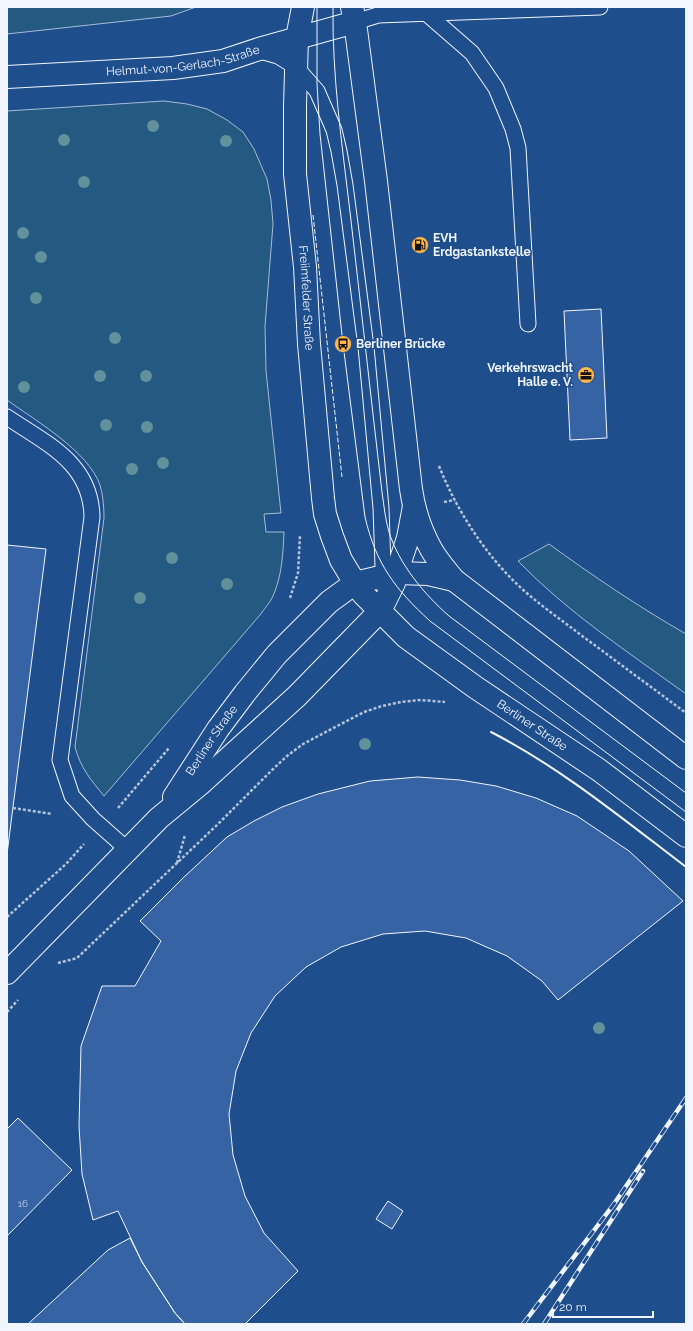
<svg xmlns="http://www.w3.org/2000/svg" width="693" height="1331" viewBox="0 0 693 1331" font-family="Raleway,sans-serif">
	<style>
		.green { fill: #245a82; stroke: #a8bbd7 }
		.building { fill: #3563a3; stroke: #f2f6ff }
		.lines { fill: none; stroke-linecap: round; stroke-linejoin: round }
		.service-casing { stroke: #f2f6ff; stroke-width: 17 }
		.minor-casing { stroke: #f2f6ff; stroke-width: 24 }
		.tertiary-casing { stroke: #f2f6ff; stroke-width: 24 }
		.path { stroke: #b3c4dc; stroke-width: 2.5; stroke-dasharray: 3 2; stroke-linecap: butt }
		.service { stroke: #1f4e8c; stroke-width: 15 }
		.minor { stroke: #1f4e8c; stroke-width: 22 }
		.tertiary { stroke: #1f4e8c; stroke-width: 22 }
		.tram { stroke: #f2f6ff; stroke-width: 1 }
		.rail-casing { stroke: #f2f6ff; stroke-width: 4.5 }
		.rail { stroke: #1f4e8c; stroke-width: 3; stroke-dasharray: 9; stroke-linecap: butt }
		.fence { stroke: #f2f6ff; stroke-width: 1; stroke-dasharray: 5 2; stroke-linecap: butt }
		.wall { stroke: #f2f6ff; stroke-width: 2 }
		.tree { fill: #61919a }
		.labels { text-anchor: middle; stroke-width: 3; stroke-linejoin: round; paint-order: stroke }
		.number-label { font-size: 10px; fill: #c3d1e8 }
		.street-label { font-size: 12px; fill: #f2f6ff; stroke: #1f4e8c }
		.poi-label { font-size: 12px; font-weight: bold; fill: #f2f6ff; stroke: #1f4e8c; text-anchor: start }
	</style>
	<rect width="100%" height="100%" fill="#1f4e8c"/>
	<path class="green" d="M7,7h189l-25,9 -164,18z
		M164,101l23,3 20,5 20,11 16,12 11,17 13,30 4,21 2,24 -8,102 1,45 15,142 -17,1 2,18h18c-1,22 -2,44 -11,64 -3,7 -9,13 -13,19l-156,181c-13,-16 -23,-27 -29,-49l29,-229c0,-11 -1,-23 -4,-33 -12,-34 -64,-64 -93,-85v-289z
		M549,544c44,32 90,63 137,90v60c-58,-42 -119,-82 -168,-133z"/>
	<path class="building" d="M601,309l6,129 -37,2 -6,-129z
		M7,545l39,4 -39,305z
		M418,777l42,3 36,6 40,12 41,18 52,35 54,50 -125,99 -16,-19 -35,-25 -41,-18 -41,-7 -42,3 -42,13 -35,20 -31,29 -24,37 -15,38 -7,43 4,41 12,41 19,37 34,38 -53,53h-60l-10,-11 -33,-51 -24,-51 -25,9 -11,-46 -3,-48 2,-80 21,-60h33l26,-45 -21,-20 43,-43 44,-41 27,-16 28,-14 36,-13 52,-13z
		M18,1118l54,52 -65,66v-107z
		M388,1201l15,10 -11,18 -16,-10z
		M130,1238l12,24 33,51 10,11h-157l80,-74z"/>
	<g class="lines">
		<g class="service-casing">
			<path id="service" d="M426,13l46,40 24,35 17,41 5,19 10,176
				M355,22l23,-7 222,-8
				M257,50l21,6 18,11 21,24 17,39 5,21 6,34 21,162 15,161 2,58 -1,18
				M7,417c40,27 84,46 85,100l-32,243 12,36 21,23 35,31"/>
		</g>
		<g class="minor-casing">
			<g id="minor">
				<path id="s1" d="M7,77l166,-9 50,-7 39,-13 93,-26"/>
			</g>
		</g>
		<g class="tertiary-casing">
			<g id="tertiary">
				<path id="s2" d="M303,7l-6,31 -2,68v68l10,93 4,77 14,154 2,16 7,22 9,24 14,23 8,11 43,43 69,50 124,83 87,66"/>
				<path d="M352,7l3,15 21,159 35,308c3,21 10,42 20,60 6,11 15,21 23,31l232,178"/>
				<path id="s3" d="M174,797l44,-68 27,-36 32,-39 52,-52 26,-19 42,-10 31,1 26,6"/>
				<path d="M7,973l152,-155 40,-33 98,-89 83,-85 14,-28 7,-24 7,-21 6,-32"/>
			</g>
		</g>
		<path class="path" d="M439,466c15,38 39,77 67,107 22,24 50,43 75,62 35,26 70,52 105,78
			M444,502l11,-2
			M290,598l8,-25 2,-38
			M13,808l39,6
			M118,808l51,-60
			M177,863l8,-28
			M7,917l59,-53 18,-20
			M58,963l19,-5 140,-133 55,-55 15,-14 16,-12 61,-32 18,-6 19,-4 20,-2 24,2
			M7,1012l11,-12"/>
		<use href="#service" class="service"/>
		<use href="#minor" class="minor"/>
		<use href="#tertiary" class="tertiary"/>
		<path class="tram" d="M317,7v77l3,50 23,210 22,173c11,47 30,72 65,104l256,191
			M333,7c-1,69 9,137 17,205 11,94 21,187 32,280 2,13 3,27 7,40 10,32 35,62 60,84l237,177"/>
		<g class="rail-casing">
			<path id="rail" d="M523,1324l91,-120 72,-106
				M544,1324l99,-153"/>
		</g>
		<use href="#rail" class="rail"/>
		<path class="fence" d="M313,215l29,262"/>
		<path class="wall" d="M491,732c70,36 132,87 195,135"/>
	</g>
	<g class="tree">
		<circle cx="153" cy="126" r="6"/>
		<circle cx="64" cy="140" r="6"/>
		<circle cx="226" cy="141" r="6"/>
		<circle cx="84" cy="182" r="6"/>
		<circle cx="23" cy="233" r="6"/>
		<circle cx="41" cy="257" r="6"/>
		<circle cx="36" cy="298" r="6"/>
		<circle cx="115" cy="338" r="6"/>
		<circle cx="100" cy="376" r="6"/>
		<circle cx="146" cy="376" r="6"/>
		<circle cx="24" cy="387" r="6"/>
		<circle cx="106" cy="425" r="6"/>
		<circle cx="147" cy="427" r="6"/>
		<circle cx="163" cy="463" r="6"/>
		<circle cx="132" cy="469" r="6"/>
		<circle cx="172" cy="558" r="6"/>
		<circle cx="227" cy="584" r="6"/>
		<circle cx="140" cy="598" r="6"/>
		<circle cx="365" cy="744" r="6"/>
		<circle cx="599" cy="1028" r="6"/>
	</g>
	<defs>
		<g id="fuel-disc" transform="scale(0.9)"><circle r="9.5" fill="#ffb74d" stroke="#1f4e8c"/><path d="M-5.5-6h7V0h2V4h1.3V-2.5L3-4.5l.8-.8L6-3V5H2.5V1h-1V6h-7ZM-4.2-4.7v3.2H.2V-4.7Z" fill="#111"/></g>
		<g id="bus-disc" transform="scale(0.9)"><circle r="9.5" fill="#ffb74d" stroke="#1f4e8c"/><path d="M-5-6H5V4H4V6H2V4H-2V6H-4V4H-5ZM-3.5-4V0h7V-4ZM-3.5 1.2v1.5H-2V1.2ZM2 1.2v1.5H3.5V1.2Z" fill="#111"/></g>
		<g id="office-disc" transform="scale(0.9)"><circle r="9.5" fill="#ffb74d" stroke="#1f4e8c"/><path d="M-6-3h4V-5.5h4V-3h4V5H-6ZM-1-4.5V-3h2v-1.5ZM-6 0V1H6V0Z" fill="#111"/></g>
	</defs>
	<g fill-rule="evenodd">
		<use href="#fuel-disc" x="420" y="245"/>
		<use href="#bus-disc" x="343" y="344"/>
		<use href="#office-disc" x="586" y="375"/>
	</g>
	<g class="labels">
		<g class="number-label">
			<text x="23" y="1207">16</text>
		</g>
		<g class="street-label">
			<text dy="4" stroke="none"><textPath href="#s1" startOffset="177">Helmut-von-Gerlach-Straße</textPath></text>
			<text dy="4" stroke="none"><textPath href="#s2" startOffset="292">Freiimfelder Straße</textPath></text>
			<text dy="4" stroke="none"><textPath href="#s2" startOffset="813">Berliner Straße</textPath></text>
			<text dy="4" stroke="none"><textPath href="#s3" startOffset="68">Berliner Straße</textPath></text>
		</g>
		<g class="poi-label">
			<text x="433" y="242">EVH<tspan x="433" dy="14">Erdgastankstelle</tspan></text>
			<text x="356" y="348">Berliner Brücke</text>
			<text x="573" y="372" text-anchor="end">Verkehrswacht<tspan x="573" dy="14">Halle e. V.</tspan></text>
		</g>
	</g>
	<rect width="693" height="1331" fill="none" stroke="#f2f6ff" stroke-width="16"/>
	<path d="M553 1311v6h100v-6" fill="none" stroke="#f2f6ff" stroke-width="2"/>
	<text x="559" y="1311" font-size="12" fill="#f2f6ff" stroke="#1f4e8c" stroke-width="3" paint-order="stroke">20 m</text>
</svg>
